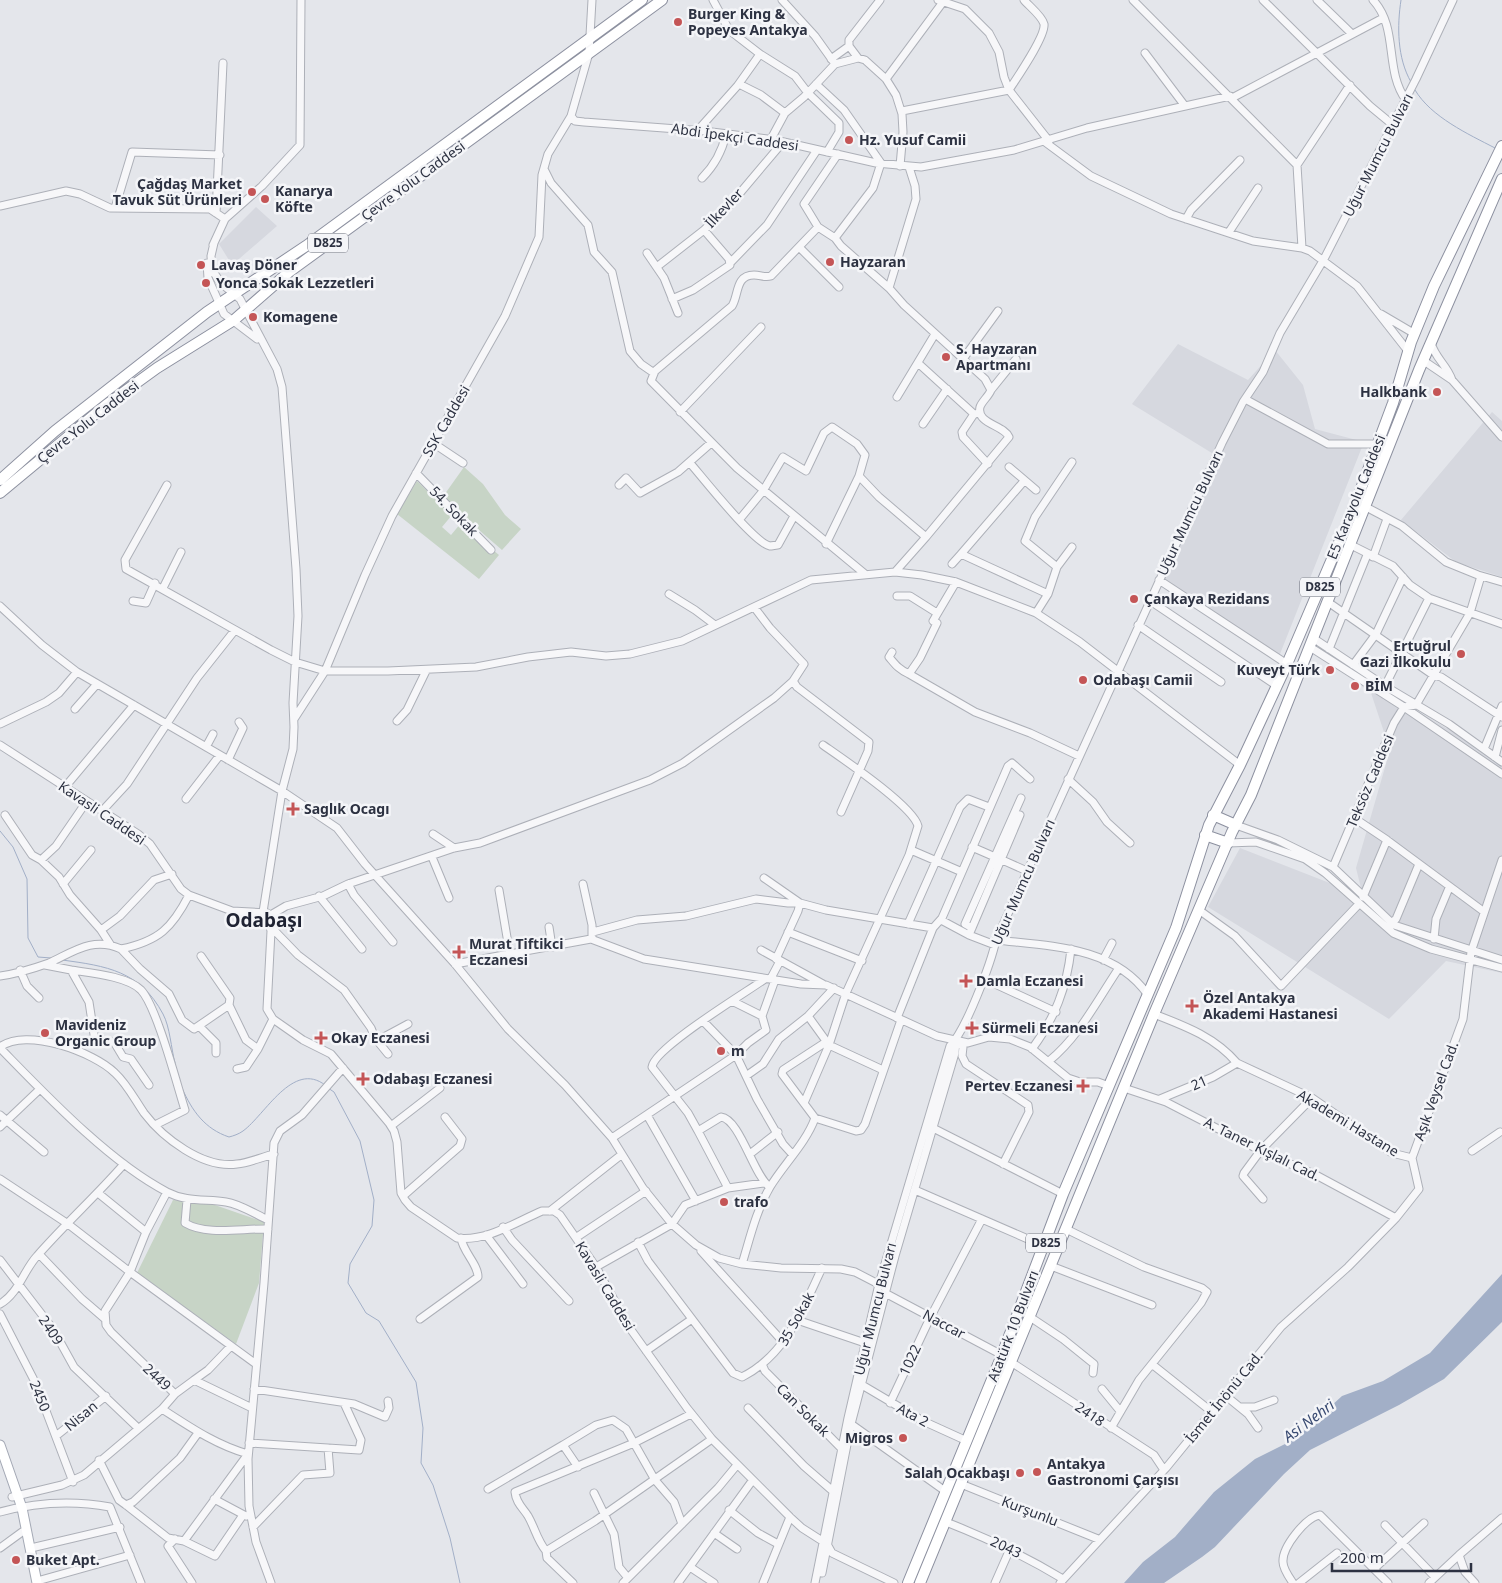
<svg xmlns="http://www.w3.org/2000/svg" width="1502" height="1583" viewBox="0 0 1502 1583" font-family="'Noto Sans',sans-serif">
	<style>
		.built { fill: #d6d8df }
		.green { fill: #c7d4c6 }
		.water { fill: #a2afc7 }
		.lines { fill: none; stroke-linecap: round; stroke-linejoin: round }
		.stream { stroke: #a2afc7; stroke-width: 1 }
		.minor-casing { stroke: #adb0b8; stroke-width: 9 }
		.major-casing { stroke: #a4a9b5; stroke-width: 11 }
		.highway-casing { stroke: #8d91a0; stroke-width: 12 }
		.minor { stroke: #f7f7f9; stroke-width: 7 }
		.major { stroke: #fff; stroke-width: 9 }
		.highway { stroke: #fff; stroke-width: 10 }
		.poi-dot { fill: #c45556; stroke: #f4f5f8; stroke-width: 2 }
		.labels { text-anchor: middle; stroke-width: 5; stroke-linejoin: round; paint-order: stroke }
		.shield { fill: #f4f5f8; stroke: #696c79; stroke-width: 1 }
		.shield-label { font-size: 12px; font-weight: bold; fill: #2d3242 }
		.poi-label { font-size: 14px; font-weight: bold; fill: #2d3242; stroke: #f4f5f8; text-anchor: start }
		.street-label { font-size: 14px; fill: #2d3242; stroke: #f4f5f8 }
		.water-label { font-size: 15px; font-style: italic; fill: #3a4b72; stroke: #f4f5f8 }
		.district-label { font-size: 19px; font-weight: bold; fill: #1f2333; stroke: #f4f5f8 }
	</style>
	<rect width="100%" height="100%" fill="#e4e6eb"/>
	<path class="built" d="M256,207l21,19 -45,39 -13,-21z
		M1178,344l70,36 27,-30 28,35 12,44 49,13 -86,217 -115,-79 57,-122 -88,-54z
		M1492,412l10,9v156l-46,-15 -55,-42z
		M1363,679l139,82v212l-56,-12 -57,58 -181,-112 32,-59 123,48 -7,-28 34,-118 -20,-60 -8,-3z"/>
	<path class="green" d="M464,467l19,17 22,31 16,14 -19,21 -60,-52z
		M417,481l35,34 -10,12 9,8 10,-12 38,32 -20,24 -82,-65z
		M173,1200l39,4 52,18 -5,61 -23,61 -99,-71z"/>
	<path class="water" d="M1502,1274v48l-58,57 -45,26 -89,45 -26,24 -69,73 -13,10 -38,26h-40l19,-21 32,-25 39,-45 41,-33 40,-20 47,-43 41,-15 47,-28z"/>
	<g class="lines">
		<path class="stream" d="M1401,0c-4,26 -4,58 10,82
			M1415,90c16,27 53,44 80,58
			M0,831l13,16 14,32 1,59 10,19 13,1
			M62,960c45,6 78,11 101,54 7,13 8,34 12,49
			M182,1088c10,23 23,41 47,49 4,-1 10,-3 14,-6 22,-16 50,-71 82,-46
			M328,1088l6,4 26,49 14,59 -2,26 -22,38 -2,19 18,30 13,8 37,61 7,46 -2,35 12,22 17,53 10,45"/>
		<g class="minor-casing">
			<path id="minor" d="M592,0l-3,53 -18,63 4,5 9,1 120,9 71,9 101,23 45,4 93,-17 73,-22 143,-32
				M713,0l16,30 31,24 35,22 13,17 31,30v9l-12,20
				M782,0l33,36 20,28
				M938,0l27,9 24,24 10,19 5,25 5,13 40,51
				M1133,0l164,165 5,83
				M1263,0l107,106 23,19
				M1317,0l35,34
				M1373,0c26,28 11,70 33,100
				M1145,53l40,53
				M858,58l-9,-12v-6l31,-40
				M831,59l18,-13
				M886,79l57,-77
				M816,84l28,26 37,53 -8,25 -38,50
				M738,85l22,-31
				M1232,98l151,-80
				M902,111l107,-21c7,-11 37,-54 35,-66 -2,-8 -15,-18 -20,-24
				M698,130l41,-46 22,11 24,18
				M771,139l14,-26 19,-16 31,-33 23,-6 7,2 21,19 10,16 6,19 1,18 -3,34
				M1045,142l46,34 80,38 82,27 49,7 8,3 47,35 51,65
				M838,154l-34,50 14,23 17,11 6,8 48,42
				M1297,165l53,-80
				M909,167l6,19 1,13 -27,89 15,17 81,74 6,11c-2,6 -9,11 -11,17 -4,17 24,18 29,30l-83,100
				M544,169l7,14 37,42 6,27 18,20 18,79 11,13 13,9
				M702,178c13,-13 20,-26 24,-44
				M0,206l66,-15 14,3 30,14 100,1 15,10
				M115,208l17,-56 88,3
				M216,213l7,-150
				M1186,219l5,-9 49,-50
				M818,227l-47,49c-7,2 -10,-1 -17,-1 -19,0 -15,20 -22,31l-77,65 -4,10 86,87 128,106
				M1229,232l29,-44
				M214,243l-3,13 1,14 9,13 19,16 37,70 5,18 14,182 2,47 -5,87 1,24 -1,22 -11,42 -19,121
				M213,245l12,-26 37,-33 38,-41 1,-145
				M799,247l40,40
				M647,253l17,25 14,35
				M731,262l36,-37 50,-75
				M207,263l1,15 16,36 33,25
				M658,266l46,-36 25,-24 54,-64
				M672,299l21,-9 37,-25 -1,-6 -25,-29
				M1381,314l34,20
				M1431,343c4,15 16,22 21,37
				M963,359l35,-48
				M1424,361l28,19 50,57
				M918,363l56,51 6,-1
				M991,390l25,-31
				M897,397l38,-63
				M1245,399l83,45h50
				M680,412l81,-85
				M974,414l-12,18 1,5 25,27
				M923,424l24,-35
				M433,443l30,20
				M690,463c13,15 64,80 80,83 2,0 6,-1 8,-1l16,-29
				M1009,467l27,23
				M416,473l75,77
				M859,476l20,21 47,40 -31,35
				M1024,481l-63,73 87,40
				M167,485l-42,75 1,9 145,81 24,12 30,9h63l88,-4 52,-10 43,-5 35,4 24,-2 52,-13 129,-61 84,-8 27,3 34,7 80,31 44,29 160,123
				M619,485l7,-7 14,15 38,-21 33,-29
				M1366,507l36,19 44,36 32,13 24,7
				M739,520l24,-29 20,-34 23,14 18,-38 8,-6 25,17 8,11 -6,21 -33,68
				M1351,545l42,21 17,19 19,13 73,26
				M1373,557l14,-38
				M952,564l9,-10
				M1057,567l15,-20
				M1159,580l128,84
				M956,582l-23,39 4,2 -17,35 -11,16 66,38 55,21 49,23
				M163,588l18,-36
				M669,594l26,16 20,15
				M897,596h13l27,17
				M1149,600l128,86
				M133,601l13,2 9,-20
				M1328,602l105,73 8,2 61,40
				M0,606l42,39 35,27 205,119 55,37 28,36 90,100 53,65 57,56 47,53 31,50 29,36 24,21 23,13 23,6 39,4 60,1 14,3 31,16
				M1036,613l12,-19 9,-27 -32,-26 10,-24 37,-55
				M1138,625l83,57
				M1313,638l72,48 64,38 53,38
				M1310,647l94,60 98,67
				M1329,649l38,-94
				M892,652l-3,5c6,7 9,12 20,17
				M1353,665l23,-31 27,-57
				M793,681l4,6 72,55 -1,9 -27,61
				M1385,686l44,-88
				M75,709l22,-25
				M294,719l31,-48 40,-96 27,-59 113,-200 34,-79 3,-62 6,-21 23,-38
				M397,721l10,-11 19,-39
				M0,724l46,-22 13,-9 18,-21
				M0,745l138,89 12,10 31,45 8,6 43,16 35,2 4,18 -4,78 6,10 30,21 28,14 58,69 5,8 3,11 4,51 4,7 6,7 46,31c29,4 59,-16 85,-27h12l6,4 36,52 33,60 58,81 25,31 78,78 12,11 25,16 5,9 62,30
				M206,747l7,-13
				M1484,749l18,-43
				M1495,757l7,-27
				M228,760l15,-32 -4,-6
				M1068,779l25,23 14,20 23,21
				M65,787l69,-82
				M186,799l34,-44
				M103,810l24,-26 70,-106 38,-48
				M5,815l27,40 9,5 18,17 11,18 31,35 9,14
				M1354,818l33,22 96,71
				M1236,825l42,15 55,27 61,58 108,35
				M433,834l21,14
				M1228,843l28,-1 49,17 20,14 68,60 38,16 71,19
				M972,847l23,10
				M911,850l51,22
				M432,857l17,41
				M1000,859l27,12
				M41,860l15,-14 31,-45
				M1333,867l61,-144 10,-16 12,-2 54,-92 11,-37
				M764,878l36,25 -2,8 -22,48
				M63,884l28,-34
				M348,884l6,11 39,47
				M583,884l9,41v11
				M499,890l11,65
				M319,896l43,53
				M1363,897l24,-57
				M1199,910l36,26 46,50 78,-82
				M269,916l17,-10 37,-10 25,-12 106,-36 26,-5 170,-63 33,-17 91,-65 19,-17 11,-17 -34,-36 -16,-21
				M941,920l28,15 26,10
				M1392,922l4,-3 23,-55
				M908,924l52,-117 8,-8 21,8
				M271,927l27,28 46,35 27,38 4,10 13,16
				M549,927l3,20
				M972,928l-7,-4 56,-126
				M101,930l19,-14 34,-36 18,-6
				M593,932l44,-12 49,-4 70,-17 32,4h12l26,7 107,18 9,-10 66,-152 4,-3 18,16
				M788,932l74,29
				M969,935l51,-120
				M1434,939l2,-20 13,-31
				M996,940c53,6 118,6 152,55
				M121,949l19,20 29,25 13,26 12,9 35,-24 1,-7 -29,-42
				M761,950l62,34
				M1103,960l9,-17
				M455,964l136,-25 53,20 157,25 25,1 111,51 31,7 21,-6 21,2 20,8 38,31 12,4h18l11,4
				M45,965l26,5 18,32 6,39 19,1 9,15 8,2 18,26
				M20,970l7,16 12,12
				M71,970c19,3 56,6 70,20 16,17 36,95 44,120l-30,15
				M0,976c15,-2 35,-8 49,-13 24,-11 44,-27 72,-14 38,-8 51,-21 68,-54
				M771,978l9,-17
				M982,978l74,34
				M765,979c-20,14 -111,69 -113,88l36,46 10,18 23,-14c19,2 33,60 49,70
				M732,1001l30,15
				M229,1005l17,35 12,9 15,-30
				M1154,1014c31,12 61,23 83,49l75,35 80,55 20,5
				M808,1016l21,29 54,25
				M897,1018l36,-90
				M703,1021l33,34 21,44 26,45 10,11
				M199,1026l17,17v10
				M375,1037l7,1 26,-14
				M956,1041l7,6 -1,9 4,8 62,41 1,7 -26,52
				M0,1047c26,-20 94,5 115,26 12,11 20,27 29,40 19,25 59,56 93,51 12,-1 25,-7 37,-10
				M0,1048c46,47 109,114 167,144 19,10 38,7 59,10 14,2 29,12 42,18
				M1032,1049c23,-31 35,-62 39,-100
				M1049,1061c30,-24 49,-62 70,-93
				M237,1069l9,-2 12,-18
				M746,1076l17,-12 16,-25 29,-23 26,-28
				M1124,1088l42,14 99,51 51,22 80,43
				M1160,1099l53,-22 24,-14
				M804,1103l25,-58 17,-52 63,-138 9,-29c-5,-20 -75,-67 -95,-81
				M0,1115l44,37
				M647,1115l49,86
				M815,1118l-33,-44 1,-4 43,-28
				M391,1126l49,-38
				M0,1127l40,-38
				M933,1128l130,66
				M698,1131l30,57 36,-5
				M612,1138l124,-83 12,-12 18,-13 -4,-14 13,-36
				M1472,1151l28,-19
				M750,1154l28,-22
				M0,1179l68,45 62,48 126,92
				M915,1190l129,56
				M98,1193l48,39
				M403,1196l57,-50 2,-7 -17,-22
				M1263,1199l-20,-23 1,-3 17,-23 51,-52
				M187,1200l-2,23c22,13 58,5 83,6
				M550,1211l71,-56
				M503,1227l9,13 57,61
				M1066,1229l78,38 58,21 5,4 -6,11 -62,77 -28,48
				M486,1235l37,49
				M577,1237l69,-46
				M638,1242l10,19 85,112 9,4c44,-22 60,-67 80,-109
				M701,1251l83,92
				M39,1254l43,45 22,19
				M0,1260l53,69 21,38 64,61
				M742,1264c8,-26 14,-53 28,-77 14,-23 36,-44 45,-69l41,13 5,-1 4,-6 36,-104
				M1051,1266l101,39
				M596,1267l76,-43 13,-19 43,-17
				M885,1293l117,62
				M0,1304c18,-10 24,-34 37,-48 28,-32 59,-60 87,-92
				M0,1314l35,68 38,100
				M1030,1317l33,22 31,25 -1,9
				M420,1319l58,-42c0,-13 -15,-25 -17,-39
				M797,1320l71,24
				M646,1351l46,-32
				M1011,1362l143,93 10,15
				M762,1364l3,7 79,80
				M1153,1365l59,47
				M194,1380l14,-10 23,-24
				M862,1385l61,36 44,20
				M254,1389l100,15 31,13 4,-9 -1,-7
				M1102,1389l18,22
				M175,1394l19,-14 58,28
				M1226,1396l22,18 10,14
				M890,1403l40,-85 52,-99
				M1240,1407h15l19,-7
				M748,1408l56,58 31,27
				M162,1409c28,18 54,36 86,45l-64,87
				M851,1424l94,67
				M56,1436l50,-40
				M249,1443l110,7 2,-10 -17,-37
				M563,1445l33,-20 17,-5 13,9 8,14 57,-29
				M99,1460l20,40 7,5 42,33 16,3 31,15 28,-41
				M961,1484l137,55
				M488,1489l75,-44 15,22
				M594,1493l20,41 5,33 9,11
				M12,1497l50,-12 22,-10 78,-66 13,-15 -64,-62 -5,-7 -1,-14 25,-39 16,-40 21,-40
				M214,1499l32,17
				M126,1505l7,-3 47,-44 18,-25
				M729,1510l29,23 20,11
				M0,1512c37,-10 73,-12 110,-5l31,76
				M946,1522c41,16 79,34 117,57
				M1385,1525l50,52
				M253,1527l50,-52 27,-2 -2,-25
				M714,1533l23,16
				M175,1539l-7,7 24,37
				M0,1548l22,-16
				M31,1548l89,-21
				M546,1551c-9,-11 -11,-23 -18,-35 -5,-8 -12,-13 -13,-24l119,-49 21,37 19,22 8,22
				M1459,1555l43,-37
				M690,1567l24,16
				M1375,1568l49,-45
				M822,1573l29,-149 44,-168 60,-203 1,-12
				M37,1581l93,-26
				M271,1583l-15,-41 -7,-36 -1,-47 16,-176 10,-140 6,-12 22,-16 41,-47
				M573,1583l-26,-25 -1,-7 49,-30 117,-82
				M623,1583l95,-95 19,-23
				M678,1583l74,-102
				M763,1583l27,-66
				M815,1583l33,-165 31,-134 71,-238c16,-16 41,-83 46,-106l226,-497 21,-41 20,-30 17,-39 44,-74 92,-180 37,-79
				M995,1583l15,-34
				M1060,1583l106,-115 115,-141 67,-60 48,-49 23,-29 -7,-31 51,-139 8,-67 31,-92
				M1293,1583c-4,-6 -10,-14 -10,-21 -1,-15 23,-45 37,-47l68,68
				M1299,1583l38,-30
				M1429,1583l30,-28 6,17 10,11"/>
		</g>
		<g class="major-casing">
			<path id="major" d="M0,1445l22,63 15,75"/>
		</g>
		<g class="highway-casing">
			<path id="highway" d="M0,480l55,-49 152,-119 99,-66 336,-246
				M0,493l106,-88 51,-37 77,-48 55,-48 373,-272
				M1213,815l23,10
				M1205,835l23,8
				M908,1583l94,-228 61,-161 113,-266 33,-103 31,-60 47,-101 66,-154 40,-107 18,-61 23,-56 68,-140
				M920,1583l234,-569 78,-182 19,-37 168,-425 83,-191"/>
		</g>
		<use href="#minor" class="minor"/>
		<use href="#major" class="major"/>
		<use href="#highway" class="highway"/>
	</g>
	<g class="poi-dot">
		<circle cx="678" cy="22" r="5"/>
		<circle cx="849" cy="140" r="5"/>
		<circle cx="252" cy="192" r="5"/>
		<circle cx="265" cy="199" r="5"/>
		<circle cx="830" cy="262" r="5"/>
		<circle cx="201" cy="265" r="5"/>
		<circle cx="206" cy="283" r="5"/>
		<circle cx="253" cy="317" r="5"/>
		<circle cx="946" cy="357" r="5"/>
		<circle cx="1437" cy="392" r="5"/>
		<circle cx="1134" cy="599" r="5"/>
		<circle cx="1461" cy="654" r="5"/>
		<circle cx="1330" cy="670" r="5"/>
		<circle cx="1083" cy="680" r="5"/>
		<circle cx="1355" cy="686" r="5"/>
		<path d="M290.5 801.5h5v5h5v5h-5v5h-5v-5h-5v-5h5z"/>
		<path d="M456.5 944.5h5v5h5v5h-5v5h-5v-5h-5v-5h5z"/>
		<path d="M963.5 973.5h5v5h5v5h-5v5h-5v-5h-5v-5h5z"/>
		<path d="M1189.5 998.5h5v5h5v5h-5v5h-5v-5h-5v-5h5z"/>
		<path d="M969.5 1020.5h5v5h5v5h-5v5h-5v-5h-5v-5h5z"/>
		<circle cx="45" cy="1033" r="5"/>
		<path d="M318.5 1030.5h5v5h5v5h-5v5h-5v-5h-5v-5h5z"/>
		<circle cx="721" cy="1051" r="5"/>
		<path d="M360.5 1071.5h5v5h5v5h-5v5h-5v-5h-5v-5h5z"/>
		<path d="M1080.5 1078.5h5v5h5v5h-5v5h-5v-5h-5v-5h5z"/>
		<circle cx="724" cy="1202" r="5"/>
		<circle cx="903" cy="1438" r="5"/>
		<circle cx="1037" cy="1472" r="5"/>
		<circle cx="1020" cy="1473" r="5"/>
		<circle cx="16" cy="1560" r="5"/>
	</g>
	<g class="labels">
		<g class="shield">
			<rect x="308" y="233.5" width="40" height="19" rx="4"/>
			<rect x="1300" y="577.5" width="40" height="19" rx="4"/>
			<rect x="1026" y="1233.5" width="40" height="19" rx="4"/>
		</g>
		<g class="shield-label">
			<text x="328" y="247">D825</text>
			<text x="1320" y="591">D825</text>
			<text x="1046" y="1247">D825</text>
		</g>
		<g class="poi-label">
			<text x="688" y="19">Burger King &amp;<tspan x="688" dy="16">Popeyes Antakya</tspan></text>
			<text x="859" y="145">Hz. Yusuf Camii</text>
			<text x="242" y="189" text-anchor="end">Çağdaş Market<tspan x="242" dy="16">Tavuk Süt Ürünleri</tspan></text>
			<text x="275" y="196">Kanarya<tspan x="275" dy="16">Köfte</tspan></text>
			<text x="840" y="267">Hayzaran</text>
			<text x="211" y="270">Lavaş Döner</text>
			<text x="216" y="288">Yonca Sokak Lezzetleri</text>
			<text x="263" y="322">Komagene</text>
			<text x="956" y="354">S. Hayzaran<tspan x="956" dy="16">Apartmanı</tspan></text>
			<text x="1427" y="397" text-anchor="end">Halkbank</text>
			<text x="1144" y="604">Çankaya Rezidans</text>
			<text x="1451" y="651" text-anchor="end">Ertuğrul<tspan x="1451" dy="16">Gazi İlkokulu</tspan></text>
			<text x="1320" y="675" text-anchor="end">Kuveyt Türk</text>
			<text x="1093" y="685">Odabaşı Camii</text>
			<text x="1365" y="691">BİM</text>
			<text x="304" y="814">Saglık Ocagı</text>
			<text x="469" y="949">Murat Tiftikci<tspan x="469" dy="16">Eczanesi</tspan></text>
			<text x="976" y="986">Damla Eczanesi</text>
			<text x="1203" y="1003">Özel Antakya<tspan x="1203" dy="16">Akademi Hastanesi</tspan></text>
			<text x="55" y="1030">Mavideniz<tspan x="55" dy="16">Organic Group</tspan></text>
			<text x="982" y="1033">Sürmeli Eczanesi</text>
			<text x="331" y="1043">Okay Eczanesi</text>
			<text x="731" y="1056">m</text>
			<text x="373" y="1084">Odabaşı Eczanesi</text>
			<text x="1073" y="1091" text-anchor="end">Pertev Eczanesi</text>
			<text x="734" y="1207">trafo</text>
			<text x="893" y="1443" text-anchor="end">Migros</text>
			<text x="1047" y="1469">Antakya<tspan x="1047" dy="16">Gastronomi Çarşısı</tspan></text>
			<text x="1010" y="1478" text-anchor="end">Salah Ocakbaşı</text>
			<text x="26" y="1565">Buket Apt.</text>
		</g>
		<g class="street-label">
			<text transform="translate(735 137) rotate(8)" y="5">Abdi İpekçi Caddesi</text>
			<text transform="translate(1378 155) rotate(-63)" y="5">Uğur Mumcu Bulvarı</text>
			<text transform="translate(413 181) rotate(-36)" y="5">Çevre Yolu Caddesi</text>
			<text transform="translate(724 208) rotate(-47)" y="5">İlkevler</text>
			<text transform="translate(446 421) rotate(-60)" y="5">SSK Caddesi</text>
			<text transform="translate(88 422) rotate(-38)" y="5">Çevre Yolu Caddesi</text>
			<text transform="translate(1356 497) rotate(-68)" y="5">E5 Karayolu Caddesi</text>
			<text transform="translate(454 511) rotate(46)" y="5">54. Sokak</text>
			<text transform="translate(1190 513) rotate(-65)" y="5">Uğur Mumcu Bulvarı</text>
			<text transform="translate(1370 781) rotate(-67)" y="5">Teksöz Caddesi</text>
			<text transform="translate(102 813) rotate(34)" y="5">Kavasli Caddesi</text>
			<text transform="translate(1023 882) rotate(-66)" y="5">Uğur Mumcu Bulvarı</text>
			<text transform="translate(1199 1083) rotate(-24)" y="5">21</text>
			<text transform="translate(1436 1091) rotate(-70)" y="5">Aşık Veysel Cad.</text>
			<text transform="translate(1348 1123) rotate(31)" y="5">Akademi Hastane</text>
			<text transform="translate(1262 1149) rotate(26)" y="5">A. Taner Kışlalı Cad.</text>
			<text transform="translate(605 1286) rotate(59)" y="5">Kavasli Caddesi</text>
			<text transform="translate(875 1309) rotate(-76)" y="5">Uğur Mumcu Bulvarı</text>
			<text transform="translate(796 1319) rotate(-61)" y="5">35 Sokak</text>
			<text transform="translate(944 1324) rotate(28)" y="5">Naccar</text>
			<text transform="translate(1013 1326) rotate(-69)" y="5">Atatürk 10 Bulvarı</text>
			<text transform="translate(51 1330) rotate(56)" y="5">2409</text>
			<text transform="translate(910 1360) rotate(-65)" y="5">1022</text>
			<text transform="translate(157 1377) rotate(43)" y="5">2449</text>
			<text transform="translate(40 1396) rotate(68)" y="5">2450</text>
			<text transform="translate(1224 1397) rotate(-51)" y="5">İsmet İnönü Cad.</text>
			<text transform="translate(803 1410) rotate(45)" y="5">Can Sokak</text>
			<text transform="translate(1090 1414) rotate(34)" y="5">2418</text>
			<text transform="translate(913 1415) rotate(28)" y="5">Ata 2</text>
			<text transform="translate(81 1416) rotate(-40)" y="5">Nisan</text>
			<text transform="translate(1030 1511) rotate(21)" y="5">Kurşunlu</text>
			<text transform="translate(1006 1547) rotate(25)" y="5">2043</text>
		</g>
		<g class="water-label">
			<text transform="translate(1309 1421) rotate(-37)" y="5">Asi Nehri</text>
		</g>
		<g class="district-label">
			<text x="264" y="927">Odabaşı</text>
		</g>
	</g>
	<path d="M1332 1563v8h139v-8" fill="none" stroke="#2d3242" stroke-width="2.5"/>
	<text x="1340" y="1563" font-size="15" fill="#2d3242" stroke="#f4f5f8" stroke-width="4" paint-order="stroke">200 m</text>
</svg>
